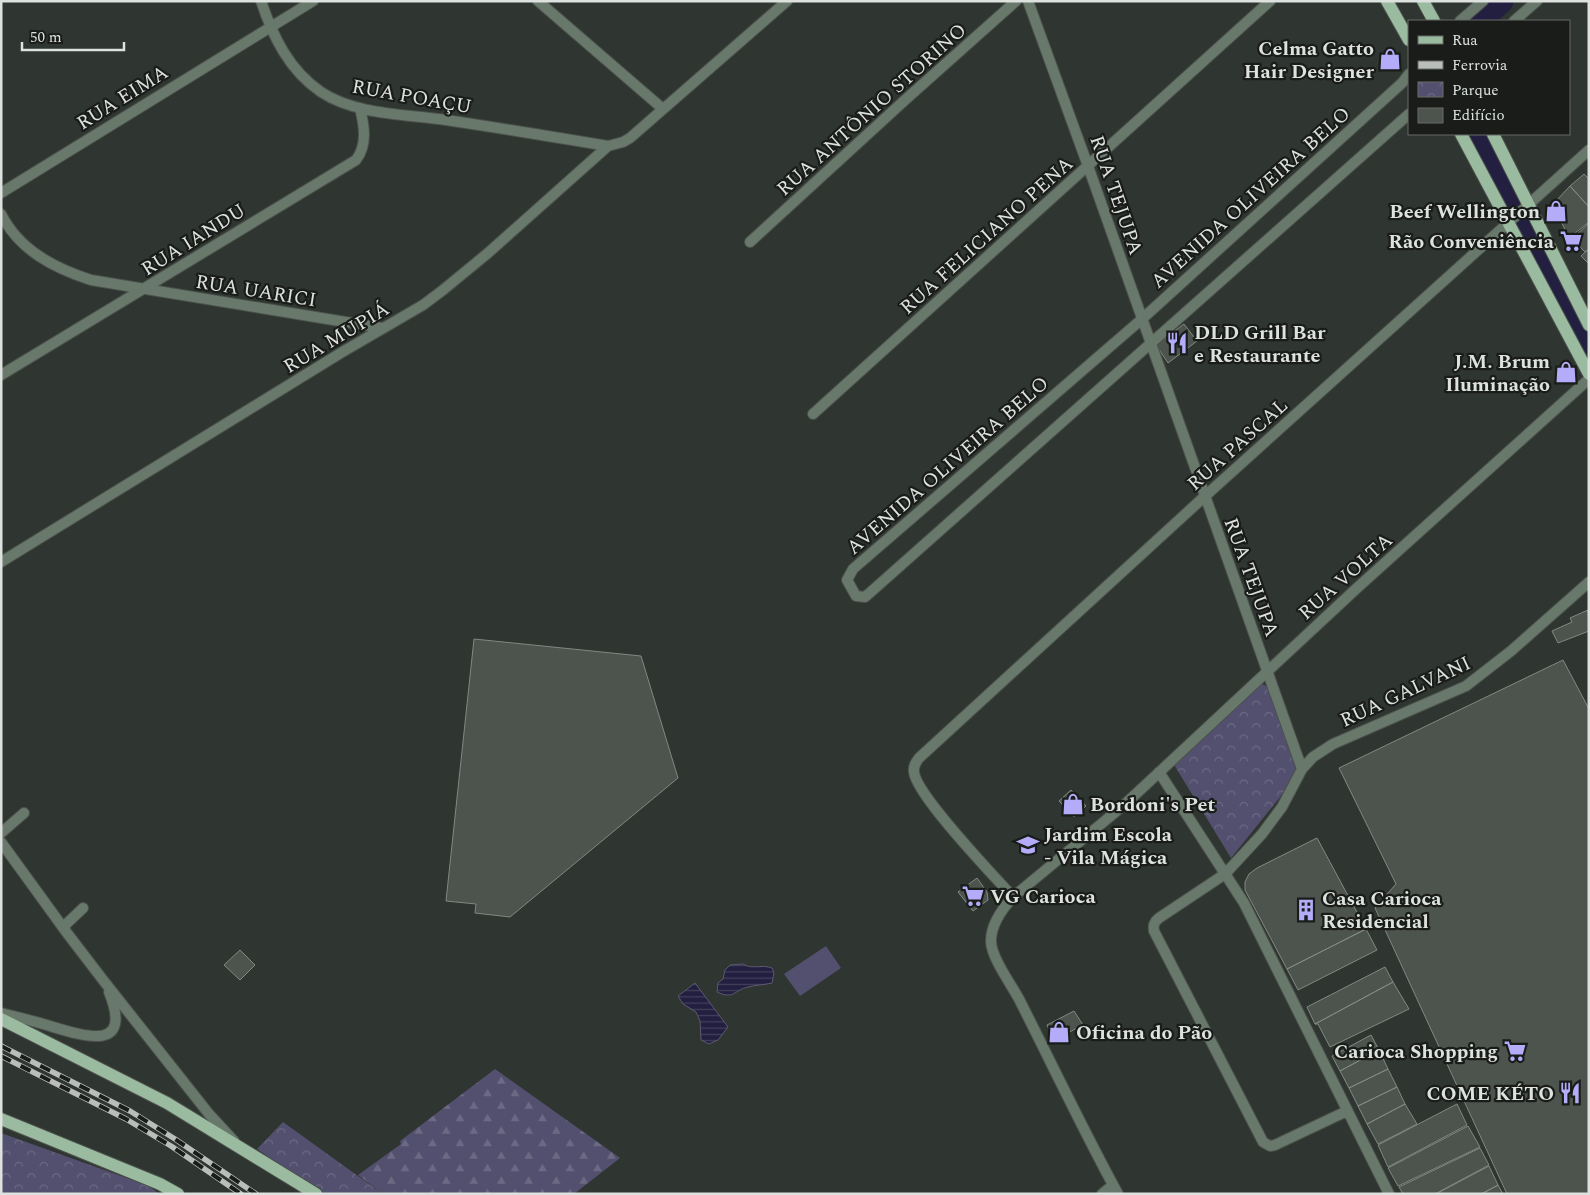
<svg xmlns="http://www.w3.org/2000/svg" width="1590" height="1195" viewBox="0 0 1590 1195" font-family="Spectral,serif">
	<style>
		.forest { fill: url(#forest-firs) }
		.park { fill: url(#park-crowns) }
		.pitch { fill: #53506f }
		.water { fill: url(#water-rules); stroke: #5b5a70 }
		.lines { fill: none; stroke-linecap: round; stroke-linejoin: round }
		.river { stroke: #231f40; stroke-width: 25 }
		.building { fill: #4d544e; stroke: #818982 }
		.minor-casing { stroke: #4b514c; stroke-width: 12 }
		.tertiary-casing { stroke: #4b514c; stroke-width: 12 }
		.primary-casing { stroke: #4b514c; stroke-width: 14 }
		.minor { stroke: #68786a; stroke-width: 10 }
		.tertiary { stroke: #68786a; stroke-width: 10 }
		.primary { stroke: #9bbba0; stroke-width: 12 }
		.rail-casing { stroke: #babebb; stroke-width: 5.5 }
		.rail { stroke: #191c19; stroke-width: 4; stroke-dasharray: 11; stroke-linecap: butt }
		.labels { text-anchor: middle; stroke-width: 4.5; stroke-linejoin: round; paint-order: stroke }
		.poi-label { font-size: 20px; font-weight: bold; fill: #dee2df; stroke: #191c19; text-anchor: end }
		.street-label { font-size: 20px; fill: #dee2df; stroke: #191c19 }
	</style>
	<defs>
		<pattern id="forest-firs" width="22" height="20" patternUnits="userSpaceOnUse" patternTransform="scale(1.25)"><rect width="22" height="20" fill="#53506f"/><path d="M5 1l3.5 6h-7zM16 11l3.5 6h-7z" fill="#6b6983"/></pattern>
		<pattern id="park-crowns" width="20" height="18" patternUnits="userSpaceOnUse" patternTransform="scale(1.25)"><rect width="20" height="18" fill="#53506f"/><path d="M2 6a3 3 0 1 1 6 0M12 15a3 3 0 1 1 6 0" fill="none" stroke="#6b6983"/></pattern>
		<pattern id="water-rules" width="6" height="5" patternUnits="userSpaceOnUse" patternTransform="scale(1.25)"><rect width="6" height="5" fill="#231f40"/><path d="M0 2.5h6" fill="none" stroke="#423f5b"/></pattern>
	</defs>
	<rect width="100%" height="100%" fill="#2f3530"/>
	<path class="forest" d="M495,1069l125,89 -46,36h-191l-25,-19 43,-31 -1,-3z"/>
	<path class="park" d="M1260,683l11,5 25,80 -4,14 -61,76 -58,-95z
		M283,1122l100,72h-61l-65,-45z
		M1,1133l148,53 10,8h-158z"/>
	<path class="pitch" d="M826,946l15,22 -41,28 -16,-22z"/>
	<path class="water" d="M743,964c10,6 19,0 29,4l2,5 -2,10c-8,2 -17,2 -24,4 -14,3 -14,13 -31,5l1,-9 5,-4 2,-9 5,-5z
		M695,983l33,44 -10,13 -9,4 -8,-4 -1,-19 -4,-9 -13,-8 -5,-8z"/>
	<g class="lines">
		<path class="river" d="M1479,21l22,-20
			M1477,134l31,57 81,157"/>
	</g>
	<path class="building" d="M1584,174l5,5v28l-19,-21z
		M1570,186l19,21v15l-20,16 -15,-31 1,-5z
		M1589,223v26l-4,3 -13,-13z
		M1589,249v15l-8,-8z
		M1184,324l13,17 -29,22 -12,-18z
		M1588,610l1,21 -31,12 -6,-12 20,-9 -2,-4z
		M474,639l167,17 37,122 -168,139 -35,-4 1,-9 -30,-3z
		M1563,660l26,49v485h-82l-132,-286 21,-24 -57,-116z
		M1071,790l15,16 -12,11 -15,-16z
		M1317,838l49,91 -79,40 -42,-79v-8l4,-8 8,-6z
		M977,878l10,14 1,8 -15,11 -15,-19z
		M1366,929l11,21 -79,40 -11,-21z
		M240,950l15,15 -15,15 -16,-15z
		M1385,967l8,15 -78,42 -8,-17z
		M1393,982l16,27 -79,38 -12,-23h-3z
		M1074,1011l9,14 -29,15 -7,-15z
		M1371,1035l8,15 -39,21 -8,-15z
		M1379,1050l9,19 -39,19 -9,-17z
		M1388,1069l9,18 -39,19 -9,-18z
		M1397,1087l8,17 -38,20 -9,-18z
		M1405,1104l12,20 -39,20 -11,-20z
		M1457,1104l10,21 -79,42 -10,-22z
		M1468,1126l12,21 -82,39 -10,-18z
		M1480,1148l9,17 -54,29h-32l-4,-7z
		M1489,1166l9,19 -17,9h-45z
		M1498,1185l5,9h-21z"/>
	<g class="lines">
		<g class="minor-casing">
			<path id="minor" d="M261,1c12,36 28,69 60,91 35,23 85,22 125,28 54,8 108,17 162,26
				M538,1l125,108
				M1028,1l60,165 214,603
				M1409,74l-7,9 -260,236 -289,250 -6,11 9,16 9,1 8,-7 536,-476
				M1,193l312,-192
				M1,214c18,36 53,54 90,66l291,48
				M750,242l155,-142 111,-99
				M1,375l355,-215c12,-16 8,-35 4,-52
				M813,414l457,-413
				M1,562l343,-211 79,-46 20,-15 45,-37 120,-107 15,-4 7,-4 157,-137
				M1159,772l85,131 145,291
				M1,833l23,-20
				M1013,897c-19,-21 -97,-102 -99,-125 -1,-6 2,-10 5,-14l285,-261 385,-347
				M63,927l20,-19
				M1347,1111l-72,34 -5,1 -7,-4 -109,-211c-1,-6 0,-9 5,-13l66,-44 37,-40 20,-27 20,-38 11,-12 20,-13 133,-58 45,-35 78,-69
				M1102,1194l11,-9
				M1118,1194c-35,-64 -66,-130 -99,-195 -8,-15 -28,-42 -28,-58 0,-17 11,-32 22,-44l111,-92 233,-217 232,-209"/>
		</g>
		<g class="tertiary-casing">
			<path id="tertiary" d="M1460,21l23,-20
				M1514,21l23,-20
				M1,842l66,91 36,47 106,134 25,27
				M1,1013c17,4 33,8 49,13 36,11 83,26 59,-34"/>
		</g>
		<g class="primary-casing">
			<path id="primary" d="M1387,1l22,39
				M1423,1l11,20
				M1461,134l128,240
				M1493,134l96,191
				M1,1019l166,84 149,91
				M1,1119l159,65 18,10"/>
		</g>
		<use href="#minor" class="minor"/>
		<use href="#tertiary" class="tertiary"/>
		<use href="#primary" class="primary"/>
		<g class="rail-casing">
			<path id="rail" d="M1,1046l129,65 45,28 81,55
				M1,1056l125,63 45,27 70,48"/>
		</g>
		<use href="#rail" class="rail"/>
	</g>
	<defs>
		<g id="shop-bare" transform="scale(1.725)"><path d="M-5-2.5h2.3a2.7 3.5 0 0 1 5.4 0H5L5.5 6h-11ZM-1.5-2.5h3a1.5 2.3 0 0 0-3 0Z" fill="#b4acf9" stroke="#191c19" stroke-width="2.5" paint-order="stroke"/></g>
		<g id="supermarket-bare" transform="scale(1.725)"><path d="M-6-5.5h2.5l.6 2H6L4.5 2H-2.5L-4.4-4H-6ZM-1.5 3.2a1.3 1.3 0 1 0 .1 0ZM3 3.2a1.3 1.3 0 1 0 .1 0Z" fill="#b4acf9" stroke="#191c19" stroke-width="2.5" paint-order="stroke"/></g>
		<g id="restaurant-bare" transform="scale(1.725)"><path d="M-5-6h1v4h1v-4h1v4h1v-4h1v5L-1.5 .5V6h-2V.5L-5-1ZM5-6V6H3V1.5H1.5Q1.5-4 5-6Z" fill="#b4acf9" stroke="#191c19" stroke-width="2.5" paint-order="stroke"/></g>
		<g id="school-bare" transform="scale(1.725)"><path d="M0-5L7-2L0 1L-7-2ZM-4 1L0 2.5L4 1V4Q0 6-4 4Z" fill="#b4acf9" stroke="#191c19" stroke-width="2.5" paint-order="stroke"/></g>
		<g id="building-bare" transform="scale(1.725)"><path d="M-4-6H4V6H1V3H-1V6H-4ZM-2.5-4.3h1.7v1.8h-1.7ZM.8-4.3h1.7v1.8H.8ZM-2.5-1h1.7V.8h-1.7ZM.8-1h1.7V.8H.8Z" fill="#b4acf9" stroke="#191c19" stroke-width="2.5" paint-order="stroke"/></g>
	</defs>
	<g fill-rule="evenodd">
		<use href="#shop-bare" x="1390" y="59"/>
		<use href="#shop-bare" x="1556" y="211"/>
		<use href="#supermarket-bare" x="1571" y="241"/>
		<use href="#restaurant-bare" x="1177" y="343"/>
		<use href="#shop-bare" x="1566" y="372"/>
		<use href="#shop-bare" x="1073" y="804"/>
		<use href="#school-bare" x="1028" y="845"/>
		<use href="#supermarket-bare" x="973" y="896"/>
		<use href="#building-bare" x="1306" y="910"/>
		<use href="#shop-bare" x="1059" y="1032"/>
		<use href="#supermarket-bare" x="1515" y="1051"/>
		<use href="#restaurant-bare" x="1570" y="1093"/>
	</g>
	<g class="labels">
		<g class="poi-label">
			<text x="1374" y="55">Celma Gatto<tspan x="1374" dy="23">Hair Designer</tspan></text>
			<text x="1540" y="218">Beef Wellington</text>
			<text x="1554" y="248">Rão Conveniência</text>
			<text x="1194" y="339" text-anchor="start">DLD Grill Bar<tspan x="1194" dy="23">e Restaurante</tspan></text>
			<text x="1550" y="368">J.M. Brum<tspan x="1550" dy="23">Iluminação</tspan></text>
			<text x="1090" y="811" text-anchor="start">Bordoni's Pet</text>
			<text x="1044" y="841" text-anchor="start">Jardim Escola<tspan x="1044" dy="23">- Vila Mágica</tspan></text>
			<text x="990" y="903" text-anchor="start">VG Carioca</text>
			<text x="1322" y="905" text-anchor="start">Casa Carioca<tspan x="1322" dy="23">Residencial</tspan></text>
			<text x="1076" y="1039" text-anchor="start">Oficina do Pão</text>
			<text x="1498" y="1058">Carioca Shopping</text>
			<text x="1554" y="1100">COME KÉTO</text>
		</g>
		<g class="street-label">
			<text transform="translate(412 96) rotate(10)" y="7">RUA POAÇU</text>
			<text transform="translate(122 97) rotate(-32)" y="7">RUA EIMA</text>
			<text transform="translate(871 109) rotate(-42)" y="7">RUA ANTÔNIO STORINO</text>
			<text transform="translate(1117 195) rotate(71)" y="7">RUA TEJUPA</text>
			<text transform="translate(1250 197) rotate(-42)" y="7">AVENIDA OLIVEIRA BELO</text>
			<text transform="translate(986 235) rotate(-42)" y="7">RUA FELICIANO PENA</text>
			<text transform="translate(193 239) rotate(-32)" y="7">RUA IANDU</text>
			<text transform="translate(256 290) rotate(9)" y="7">RUA UARICI</text>
			<text transform="translate(336 337) rotate(-31)" y="7">RUA MUPIÁ</text>
			<text transform="translate(1237 444) rotate(-42)" y="7">RUA PASCAL</text>
			<text transform="translate(947 465) rotate(-41)" y="7">AVENIDA OLIVEIRA BELO</text>
			<text transform="translate(1345 576) rotate(-42)" y="7">RUA VOLTA</text>
			<text transform="translate(1252 577) rotate(70)" y="7">RUA TEJUPA</text>
			<text transform="translate(1405 691) rotate(-25)" y="7">RUA GALVANI</text>
		</g>
	</g>
	<rect width="1590" height="1195" fill="none" stroke="#dee2df" stroke-width="5"/>
	<rect x="1408" y="20" width="162" height="115" fill="#191c19" stroke="#686b68"/>
	<rect x="1418" y="36" width="25" height="8" fill="#9bbba0" stroke="#686b68"/>
	<text x="1452" y="45" font-size="15" fill="#dee2df">Rua</text>
	<rect x="1418" y="61" width="25" height="8" fill="#babebb" stroke="#686b68"/>
	<text x="1452" y="70" font-size="15" fill="#dee2df">Ferrovia</text>
	<rect x="1418" y="82" width="25" height="15" fill="url(#park-crowns)" stroke="#686b68"/>
	<text x="1452" y="95" font-size="15" fill="#dee2df">Parque</text>
	<rect x="1418" y="108" width="25" height="15" fill="#4d544e" stroke="#686b68"/>
	<text x="1452" y="120" font-size="15" fill="#dee2df">Edifício</text>
	<path d="M22 42v8h102v-8" fill="none" stroke="#dee2df" stroke-width="2.5"/>
	<text x="30" y="42" font-size="15" fill="#dee2df" stroke="#191c19" stroke-width="4" paint-order="stroke">50 m</text>
</svg>
